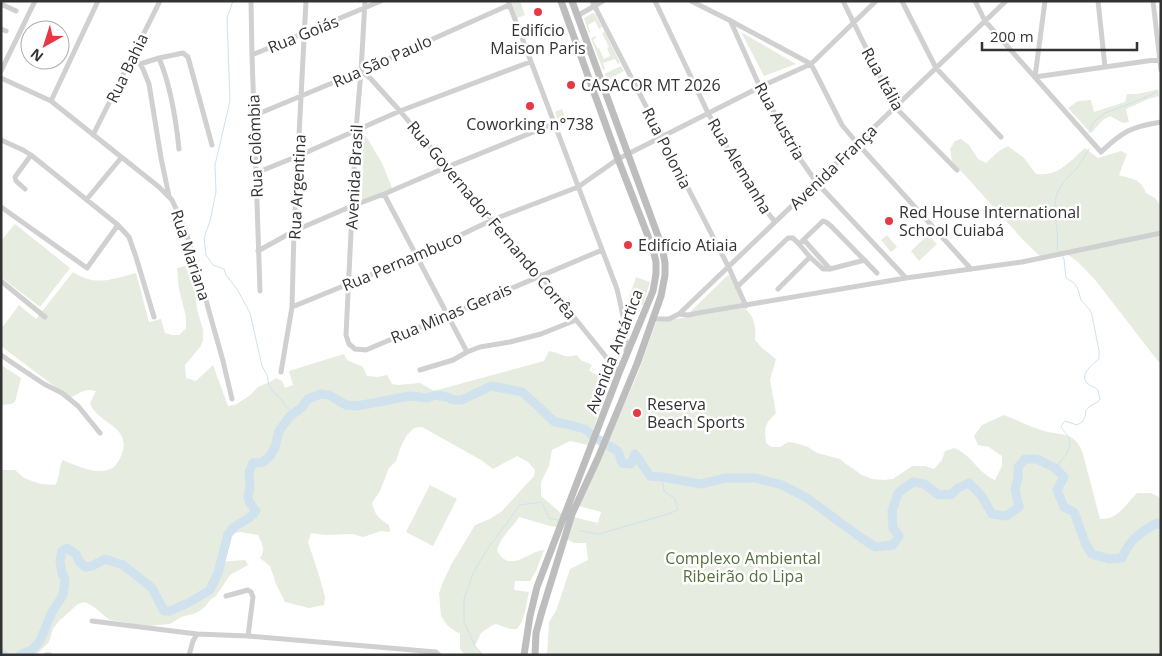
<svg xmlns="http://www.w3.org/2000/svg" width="1162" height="656" viewBox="0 0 1162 656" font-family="'Open Sans',sans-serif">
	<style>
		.green { fill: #e6ecdf }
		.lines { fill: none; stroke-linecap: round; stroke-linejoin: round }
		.stream { stroke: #cfe2ee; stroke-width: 1 }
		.river { stroke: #cfe2ee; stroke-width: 9 }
		.street { stroke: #d0d0d0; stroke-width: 5 }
		.secondary { stroke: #bdbdbd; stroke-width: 7 }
		.poi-dot { fill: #e63946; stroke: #fff; stroke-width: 2 }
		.labels { text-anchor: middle; stroke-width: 5; stroke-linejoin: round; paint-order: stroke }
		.poi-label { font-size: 16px; fill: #333; stroke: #fff; text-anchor: start }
		.street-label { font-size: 16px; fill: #333; stroke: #fff }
		.park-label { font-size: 16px; fill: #56703f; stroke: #fff }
	</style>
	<rect width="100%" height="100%" fill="#fff"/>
	<path class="green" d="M511,1h9l5,14 -8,3z
		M593,13l2,1 7,13 -3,2 -4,-8 -7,4 2,7 -1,1 -5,-15z
		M605,32l15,31 -2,1 -3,-5 -12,4 2,6 -2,1 -12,-32 5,-2v1l-3,3 5,9 1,-1 5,11 6,-3 -3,-8 2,-1 -7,-14z
		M741,32l55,32 -32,12z
		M621,66l3,5 -17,9 -2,-6 1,-1z
		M1158,89l1,7 -11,3 -22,10 3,13 -6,1 -13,-7 -7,4 -12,13 -23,-25 10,-7 13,-1 3,12 31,-10 2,-8c11,1 21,-2 31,-5z
		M562,109l5,13 -7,3 -5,-13z
		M366,136l16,27 10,25 -30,13 1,-63z
		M961,139l8,6 9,14 8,4 13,-12 9,-5 16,12 12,16c22,3 34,-13 49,-26l13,10 23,-7 6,3 -8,21 17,5 6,5 4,8 9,5 6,8v159l-65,-84 -18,-19 -8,-6 -9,-3 -19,5 -16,-15 -74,-82 -2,-12 5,-8z
		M15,224l55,44 -30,39 -39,-30v-36z
		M887,235l10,12 -6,5 -10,-12z
		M928,235l9,9 -18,17 -8,-10z
		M186,266l9,27 2,16 6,21v11l-3,6 -15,18 1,13 10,3 17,-16 15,41 7,-1 14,-9 9,-9 14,-6 4,-3 6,3 3,7 8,-3 -4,-14 55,-17 3,6 16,7 4,9 10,1 10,-2 5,9 6,1 22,-2 14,8 110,-30 5,-10c13,2 13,8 28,4 3,7 9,6 15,10l-3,5c6,6 12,5 20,5l-1,10 -20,60 -18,-4 -18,9 -3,16 -8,16v14l22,19 -6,12 -7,-1 -31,-9c-4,7 -10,12 -14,18 -4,4 -6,10 -8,15 12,25 31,1 47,0l-8,21 -6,10h-15l-1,9 15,2c-3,13 -4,28 -12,37h-7l-14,-5 -5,2 -10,7 -6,13 8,9h-18l-5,-6v-16l-4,-1 -9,-7 -6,-9 -2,-23 4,-11 8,-17 24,-40 15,-6 12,-8 32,-35 1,-6 -7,-8 -11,-6 -24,13 -12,-9 -59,-33 -8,1 -7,7 -6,11 -5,15 -7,7 -9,23 -8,12c3,12 7,16 17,22l1,7 -9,-1 -18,6 -10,-3 -28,1 -14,-2 -3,9 11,33 6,22 -1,8 -15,3 -24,-6 -9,-18 -6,-18 -10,-8c6,-8 2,-15 -2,-23l-17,-3 -13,2 -8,28 25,-2 3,5 -18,10 -14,21 -6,4 -5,7 -9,6 -15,4 -11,7 -23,2 -37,-6 -16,-13 -9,-5 -7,2 -19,17 -6,8 -4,13 -13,13h-35v-185h14l8,7 6,3 12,4 14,1c6,-9 3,-19 8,-25 13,6 38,17 51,7 5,-5 7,-11 9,-17 6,-24 -27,-28 -33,-47l6,-12c-11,-3 -16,2 -26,7l-69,-52v-17l18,-24 17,14 37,-47c23,15 39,7 63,1l13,49 12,-3 4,14 7,2h7l7,-7v-11l-7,-28 -2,-21z
		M728,275l3,2 11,26 -52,9z
		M636,277l14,5 -7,23 -15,-5z
		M744,308c11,8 12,20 11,32l7,8 14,11 -6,21 6,33c-11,11 -12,14 -10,30l6,4h8l8,-5 7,1 13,4 9,6 23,6 6,5 16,11 10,4 12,1 9,-1 19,-13h13l9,3 8,-9 3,-9 9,-3c17,6 25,26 41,32l7,-14v-10l-13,-9 -11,-2 -4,-9 8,-11 22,-10c16,6 32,15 49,18 6,1 14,1 19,5 6,4 9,10 11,16l17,65c18,1 26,-15 37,-26h14l10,5v157h-614l2,-33 7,-11 14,-42 18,-9 -2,-17h-12l-9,-5 9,-21 24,6 3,-11 -22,-6 59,-133 18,-51z
		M1,365l20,13 -6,24 -4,2 -10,1z
		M430,485l27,14 -24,47 -27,-14z"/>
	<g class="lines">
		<path class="stream" d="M233,1l-6,17 3,83 -15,64 1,27 -6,29 -6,17 2,17 7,10 11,4 2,6 11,14 13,24 12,53 5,9 2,10 3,6 9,8 6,9 7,5
			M1089,132l5,-10 11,-9 24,-9 28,-12
			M1060,252l-3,-3c3,-18 -6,-38 0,-55 3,-10 12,-17 19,-25 5,-6 9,-13 13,-20
			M1055,468c6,-7 18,-19 14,-30 -2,-4 -6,-7 -8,-11l2,-4 2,-2 12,4 5,-3 3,-5 1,-7 4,-4 8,-4 2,-3 -2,-9c-3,-3 -8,-4 -11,-7 -8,-9 6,-19 12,-24v-8l-7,-36 -2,-5 -9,-10 -3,-11 -4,-6 -8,-5 -2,-19 -2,-4
			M580,531l19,3 69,-20 10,-4 -3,-11 -11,-8 -2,-14
			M483,655l-8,-9 -11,-24v-23l9,-26 13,-22 34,-46 22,-3 7,16 9,2"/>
		<path class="river" d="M1,653l3,2
			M20,655l13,-6 7,-8 12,-29 11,-17 2,-15 -3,-7 -2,-12 2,-10 5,-3 9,6 3,7 6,6 7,-1 13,-7 18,6 29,23 12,23h6l20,-9 20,-12 8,-17 10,-39 6,-7 15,-9 7,-7 -6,-8 -2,-6 2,-10 -1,-15 4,-9 10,-1 7,-6 5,-9 4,-16 11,-15 11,-8 7,-9 13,-5 8,1 17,10 11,1 53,-10 17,2 9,-3 10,2 8,3h8l29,-14 31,6 17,15 9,9 7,6 11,2 19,5 9,8 24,14 4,12 9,1 4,-10 15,22 12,1 39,7 25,-6h30l26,7 25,13 53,39 15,10 18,-2 6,-9 -6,-8 -1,-17 6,-18 15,-11 11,2 15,11 13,-1 6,-6 11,-5 12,12 11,19 14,2 13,-9 -4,-17 3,-12v-11l7,-8h12l18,9 9,9 -7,13 7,17 10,5 12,33 6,9 17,5 13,-1c7,-18 19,-26 35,-35l4,2"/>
		<path class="street" d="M251,1l1,54 8,236
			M365,1l-4,70 -5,59 -10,205 3,9 6,5 11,1 236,-100
			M508,1l109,288c5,21 10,42 9,63
			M592,1l137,267 17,38
			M655,1l53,112 44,79 23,30
			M691,1l38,19 82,44 31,61 15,18 114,126
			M843,1l52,106 62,63
			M902,1l34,67 65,69
			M975,1l10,20 116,131c22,-21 30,-25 60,-30
			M1098,1l7,66
			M1153,1l8,69
			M1,4l15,7
			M577,16l26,-15
			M730,20l30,67 38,69 19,27 89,95
			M1,29l5,2
			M252,55l129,-54
			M132,58l8,6 3,5 6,15 12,74 8,38
			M159,58l24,-5 5,4 24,88
			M140,64l19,-6c11,26 17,62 20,91
			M1,71l34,-70
			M361,71l9,7 30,33 92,109 48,55 79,98
			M1035,77l126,-18
			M1035,77l10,-76
			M1,78l50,23 108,86 13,13 12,26 9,28 30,107 9,38
			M51,101l47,-100
			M253,116l108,-45 148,-66
			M93,135l67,-134
			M1,140l22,10 8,5 87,70 11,12 7,20 18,60
			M256,173l42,-17 102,-45 130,-49
			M25,189l-9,-8 -1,-4 16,-22
			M384,194l83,158
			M87,199l34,-41
			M1,207l86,61 31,-43
			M804,240l26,29
			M799,244l11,13 13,12h7l35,-9
			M258,251l36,-20 58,-25 32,-12 63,-27 106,-43
			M1,281l44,36
			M737,287l51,-49h5l6,6 24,-23 3,1 5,4 46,47
			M778,289l32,-32
			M292,307l125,-51 75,-36 86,-33 40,-28 142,-72 51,-23 65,-63
			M679,314l9,1 10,-2 208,-35 116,-16 139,-29
			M654,319h15l10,-5 327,-313
			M1,355l13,9 30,20 18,9 16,13 22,27
			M420,370l33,-10 14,-8 13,-5 30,-5 31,-8 35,-14
			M281,372l11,-65 2,-76 12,-230
			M226,596l22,-6 3,2 2,5 -5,39
			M92,621l105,13 51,2 188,16 3,3
			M46,655h4
			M189,655l4,-14 4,-7"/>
		<path class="secondary" d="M524,655l6,-39 7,-29 82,-214 34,-82 3,-17v-12l-3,-13 -35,-90 -57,-158
			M535,655l1,-22 6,-22 30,-97 26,-56 39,-94 24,-68 4,-21v-12l-3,-16 -90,-246"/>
	</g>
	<g class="poi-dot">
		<circle cx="538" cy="12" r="5"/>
		<circle cx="571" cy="85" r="5"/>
		<circle cx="530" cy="106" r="5"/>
		<circle cx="889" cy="221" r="5"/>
		<circle cx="628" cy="245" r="5"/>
		<circle cx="637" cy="413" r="5"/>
	</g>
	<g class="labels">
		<g class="poi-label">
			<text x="538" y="36" text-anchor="middle">Edifício<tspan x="538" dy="18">Maison Paris</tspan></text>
			<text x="581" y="91">CASACOR MT 2026</text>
			<text x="530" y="130" text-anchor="middle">Coworking n°738</text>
			<text x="899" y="218">Red House International<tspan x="899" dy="18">School Cuiabá</tspan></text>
			<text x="638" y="251">Edifício Atiaia</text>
			<text x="647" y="410">Reserva<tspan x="647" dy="18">Beach Sports</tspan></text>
		</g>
		<g class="street-label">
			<text transform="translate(303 34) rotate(-22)" y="6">Rua Goiás</text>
			<text transform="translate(382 61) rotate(-24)" y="6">Rua São Paulo</text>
			<text transform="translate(127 68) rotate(-64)" y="6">Rua Bahia</text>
			<text transform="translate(883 79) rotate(61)" y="6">Rua Itália</text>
			<text transform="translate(780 121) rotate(61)" y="6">Rua Austria</text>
			<text transform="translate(255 146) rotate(-92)" y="6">Rua Colômbia</text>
			<text transform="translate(667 148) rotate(63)" y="6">Rua Polonia</text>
			<text transform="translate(740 166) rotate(59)" y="6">Rua Alemanha</text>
			<text transform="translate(833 167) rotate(-44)" y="6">Avenida França</text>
			<text transform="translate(354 177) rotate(-87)" y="6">Avenida Brasil</text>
			<text transform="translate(297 187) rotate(-87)" y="6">Rua Argentina</text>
			<text transform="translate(492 220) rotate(50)" y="6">Rua Governador Fernando Corrêa</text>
			<text transform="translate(191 255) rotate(72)" y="6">Rua Mariana</text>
			<text transform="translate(402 261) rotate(-23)" y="6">Rua Pernambuco</text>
			<text transform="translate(451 313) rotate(-23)" y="6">Rua Minas Gerais</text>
			<text transform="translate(614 351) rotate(-69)" y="6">Avenida Antártica</text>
		</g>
		<g class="park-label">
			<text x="743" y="564">Complexo Ambiental<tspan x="743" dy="18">Ribeirão do Lipa</tspan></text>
		</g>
	</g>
	<rect width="1162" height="656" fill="none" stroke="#333333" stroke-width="5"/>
	<g transform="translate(45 45) rotate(219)"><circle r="24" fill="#ffffff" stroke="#adadad"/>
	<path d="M0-4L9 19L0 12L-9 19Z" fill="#e63946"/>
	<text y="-8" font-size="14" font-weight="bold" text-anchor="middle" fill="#333333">N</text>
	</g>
	<path d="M982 42v8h155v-8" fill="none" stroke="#333333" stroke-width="2.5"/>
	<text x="990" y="42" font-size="15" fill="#333333" stroke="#ffffff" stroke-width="4" paint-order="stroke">200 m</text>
</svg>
